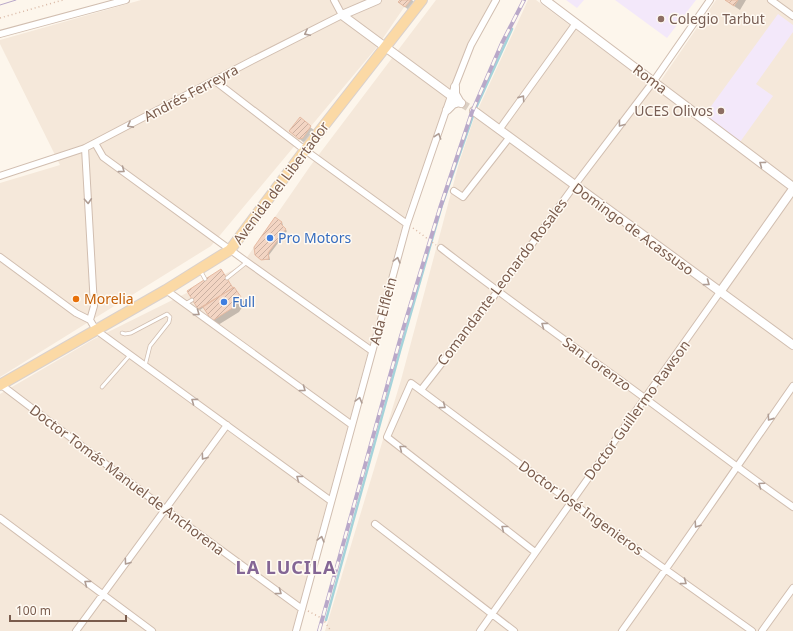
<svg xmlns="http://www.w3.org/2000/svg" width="793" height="631" viewBox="0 0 793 631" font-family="'Noto Sans',sans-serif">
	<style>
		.residential { fill: #f5e8da }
		.education { fill: #f3e8fa }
		.shadow { fill: #0003 }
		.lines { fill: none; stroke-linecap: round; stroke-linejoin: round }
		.stream { stroke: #a5d3da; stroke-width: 2.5 }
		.building { fill: url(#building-hatch); stroke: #e6bba3 }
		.tertiary-tunnel { stroke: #dcd0c4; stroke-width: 8; stroke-dasharray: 8 4; stroke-linecap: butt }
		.service-casing { stroke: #d1beb0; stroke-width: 4.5 }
		.minor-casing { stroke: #d1beb0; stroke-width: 8 }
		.tertiary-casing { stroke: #d1beb0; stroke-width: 10 }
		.primary-casing { stroke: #dad1cd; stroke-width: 12 }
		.path { stroke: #d9b8a5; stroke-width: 1.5; stroke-dasharray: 1 3; stroke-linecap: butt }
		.service { stroke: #fff; stroke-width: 3 }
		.minor { stroke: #fff; stroke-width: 6 }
		.tertiary { stroke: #fff; stroke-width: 8 }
		.primary { stroke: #fbd9a5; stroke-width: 10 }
		.tram { stroke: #b9a8c9; stroke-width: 1 }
		.rail-casing { stroke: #b9a8c9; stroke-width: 4 }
		.rail { stroke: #fffaf3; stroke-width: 2.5; stroke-dasharray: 8; stroke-linecap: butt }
		.oneway { stroke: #af9d94 }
		.education-dot { fill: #8d6e63; stroke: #fffaf3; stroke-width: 1.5 }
		.shop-dot { fill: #3f7fe0; stroke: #fffaf3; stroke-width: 1.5 }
		.food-dot { fill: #e8710a; stroke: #fffaf3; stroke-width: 1.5 }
		.labels { text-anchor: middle; stroke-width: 3; stroke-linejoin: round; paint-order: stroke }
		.education-label { font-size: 14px; fill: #785e54; stroke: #fffaf3; text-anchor: start }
		.street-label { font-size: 14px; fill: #7a5c4d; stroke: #fffaf3 }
		.shop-label { font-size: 14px; fill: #366cbe; stroke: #fffaf3; text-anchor: start }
		.food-label { font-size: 14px; fill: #c56008; stroke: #fffaf3; text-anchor: start }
		.district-label { font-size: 18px; font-weight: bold; letter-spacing: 1px; fill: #846695; stroke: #fffaf3 }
	</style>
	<defs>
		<pattern id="building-hatch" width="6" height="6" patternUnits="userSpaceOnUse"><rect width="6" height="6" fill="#f3d5c3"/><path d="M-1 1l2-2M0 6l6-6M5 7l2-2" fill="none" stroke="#cab0a1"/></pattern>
	</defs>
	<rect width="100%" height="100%" fill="#fdf6ec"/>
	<path class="residential" d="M141,0h268l-32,47 -166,199 -211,131v-194l60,-18 -60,-121v-4z
		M436,0h57l-24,43 -64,173 -113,415h-292v-237l94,-55 147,-73 70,-101z
		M528,0h8l119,89 61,-89h77v631h-468l76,-251 58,-217 15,-45z"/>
	<path class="education" d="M566,0h18l-7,8z
		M615,0h81l-29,38z
		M778,14l15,11v7l-37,52 17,12 -33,46 -36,-26z"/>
	<path class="shadow" d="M401,0h11l2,2 -5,8 -7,-5z
		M725,0h21l-6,10z
		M310,127l4,3 -8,11 -3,1 -9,-8z
		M276,218l7,6 -1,2 5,5 -18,24 1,5h-7l-7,-5z
		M234,288l11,15 -6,9 -21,13 -5,-5 -9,-13 -4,3 -1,-1 -11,-18z"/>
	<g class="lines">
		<path class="stream" d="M326,620l74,-269 42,-146 33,-95 37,-81"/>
	</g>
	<path class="building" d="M400,0h11l-6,7 -7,-5z
		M725,0h13l-4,6z
		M300,117l11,9 -8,12 -4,1 -10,-8z
		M275,217l7,5 -1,2 5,5 -18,24 1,6 -8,1 -6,-5 -1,-8z
		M221,269l12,19 -35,21 -11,-18z
		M234,287l7,10 -7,10 -22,14 -9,-14z"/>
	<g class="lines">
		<path class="tertiary-tunnel" d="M461,103l13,8"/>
		<g class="service-casing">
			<path id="service" d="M200,270l5,9
				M227,278l20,-16
				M185,304l7,-4
				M122,333l3,1 6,-1 36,-19 3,3 -1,5 -19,24 -5,20
				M102,387l28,-32"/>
		</g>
		<g class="minor-casing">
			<path id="minor" d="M771,0l22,16
				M0,34l126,-34
				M215,81l90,69 102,74
				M499,130l77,-107
				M95,143l8,14 144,105 125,89
				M85,148l9,158 -4,14
				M0,176l85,-28 168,-88 89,-45 -8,-15
				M454,191l9,6 46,-59
				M441,248c67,52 137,101 205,151 49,36 97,73 147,108
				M0,257l76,56 14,7 6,10 235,171
				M166,290l186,135
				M0,384l165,125 137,100
				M421,390l76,-98 77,-106 79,-104 57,-82
				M0,518l152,113
				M375,524l139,107
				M535,552l-148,-115 24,-54 160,119 181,129
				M76,631l151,-206
				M296,631l111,-407 44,-128 20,-51 25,-45
				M480,631l240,-339
				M622,631c58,-81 114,-163 171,-245
				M762,631l31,-43"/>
		</g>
		<g class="tertiary-casing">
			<path id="tertiary" d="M545,0l248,187
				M342,15l119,88
				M342,15l35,-15
				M455,87v7l4,7
				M447,110l6,-6 6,-2
				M474,111l319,234
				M720,292l73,-103"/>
		</g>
		<g class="primary-casing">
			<path id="primary" d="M0,385l166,-95 64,-40 75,-100 117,-150"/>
		</g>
		<path class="path" d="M0,18l63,-18
			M413,228l23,17
			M308,611l15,8 8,12"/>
		<use href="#service" class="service"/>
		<use href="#minor" class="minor"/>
		<use href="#tertiary" class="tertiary"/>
		<use href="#primary" class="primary"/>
		<path class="tram" d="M0,5l16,-5"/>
		<g class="rail-casing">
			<path id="rail" d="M319,631l82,-295 39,-128 32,-96 30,-69 22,-43"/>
		</g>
		<use href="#rail" class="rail"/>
	</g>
	<defs><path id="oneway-chevron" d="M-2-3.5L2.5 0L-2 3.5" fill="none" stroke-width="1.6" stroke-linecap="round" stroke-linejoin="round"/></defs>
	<g class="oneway">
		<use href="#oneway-chevron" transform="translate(307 33) rotate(153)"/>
		<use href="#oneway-chevron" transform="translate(522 98) rotate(-55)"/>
		<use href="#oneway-chevron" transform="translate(621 124) rotate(128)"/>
		<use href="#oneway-chevron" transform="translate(130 125) rotate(152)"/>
		<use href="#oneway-chevron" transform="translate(438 136) rotate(-71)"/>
		<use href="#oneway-chevron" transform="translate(762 164) rotate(-143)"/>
		<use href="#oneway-chevron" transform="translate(122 170) rotate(36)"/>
		<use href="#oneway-chevron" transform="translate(88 201) rotate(87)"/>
		<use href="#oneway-chevron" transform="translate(397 260) rotate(-75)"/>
		<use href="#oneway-chevron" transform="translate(707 283) rotate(36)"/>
		<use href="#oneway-chevron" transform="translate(197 313) rotate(36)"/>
		<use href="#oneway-chevron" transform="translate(544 325) rotate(-144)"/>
		<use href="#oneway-chevron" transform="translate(303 389) rotate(36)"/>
		<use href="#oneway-chevron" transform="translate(359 400) rotate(-75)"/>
		<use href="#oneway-chevron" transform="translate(194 401) rotate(-144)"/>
		<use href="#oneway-chevron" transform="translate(443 406) rotate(37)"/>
		<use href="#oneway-chevron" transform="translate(770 418) rotate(125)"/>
		<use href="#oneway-chevron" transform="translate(402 448) rotate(-142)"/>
		<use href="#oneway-chevron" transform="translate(204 457) rotate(126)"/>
		<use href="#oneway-chevron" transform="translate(299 478) rotate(-144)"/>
		<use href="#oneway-chevron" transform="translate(761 485) rotate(-145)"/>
		<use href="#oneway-chevron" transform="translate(697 525) rotate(124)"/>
		<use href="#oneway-chevron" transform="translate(504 528) rotate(-142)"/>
		<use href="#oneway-chevron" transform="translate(321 539) rotate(-75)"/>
		<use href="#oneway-chevron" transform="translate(127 562) rotate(126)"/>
		<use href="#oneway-chevron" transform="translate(684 582) rotate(36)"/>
		<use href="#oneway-chevron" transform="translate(87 583) rotate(-143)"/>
		<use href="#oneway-chevron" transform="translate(279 592) rotate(36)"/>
	</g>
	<g class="education-dot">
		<circle cx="661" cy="19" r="4"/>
		<circle cx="721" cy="111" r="4"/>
	</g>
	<g class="shop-dot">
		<circle cx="270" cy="238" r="4"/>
		<circle cx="224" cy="302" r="4"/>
	</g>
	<circle class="food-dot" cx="76" cy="299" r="4"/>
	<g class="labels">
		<g class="education-label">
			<text x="669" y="24">Colegio Tarbut</text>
			<text x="713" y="116" text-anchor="end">UCES Olivos</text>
		</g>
		<g class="street-label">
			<text transform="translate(650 79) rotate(37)" y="5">Roma</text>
			<text transform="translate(191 93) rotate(-28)" y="5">Andrés Ferreyra</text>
			<text transform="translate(281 183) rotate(-53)" y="5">Avenida del Libertador</text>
			<text transform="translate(633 229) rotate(36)" y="5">Domingo de Acassuso</text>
			<text transform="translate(502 282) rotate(-53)" y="5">Comandante Leonardo Rosales</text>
			<text transform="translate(383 311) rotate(-75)" y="5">Ada Elflein</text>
			<text transform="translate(597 364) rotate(36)" y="5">San Lorenzo</text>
			<text transform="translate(637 410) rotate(-54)" y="5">Doctor Guillermo Rawson</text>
			<text transform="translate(127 480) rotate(37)" y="5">Doctor Tomás Manuel de Anchorena</text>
			<text transform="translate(581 508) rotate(36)" y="5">Doctor José Ingenieros</text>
		</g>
		<g class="shop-label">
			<text x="278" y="243">Pro Motors</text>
			<text x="232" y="307">Full</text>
		</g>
		<g class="food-label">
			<text x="84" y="304">Morelia</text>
		</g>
		<g class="district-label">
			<text x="286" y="574">LA LUCILA</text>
		</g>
	</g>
	<path d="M10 615v6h116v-6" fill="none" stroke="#7a5c4d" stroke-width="2"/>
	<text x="16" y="615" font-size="12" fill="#7a5c4d" stroke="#fffaf3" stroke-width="3" paint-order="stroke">100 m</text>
</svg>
